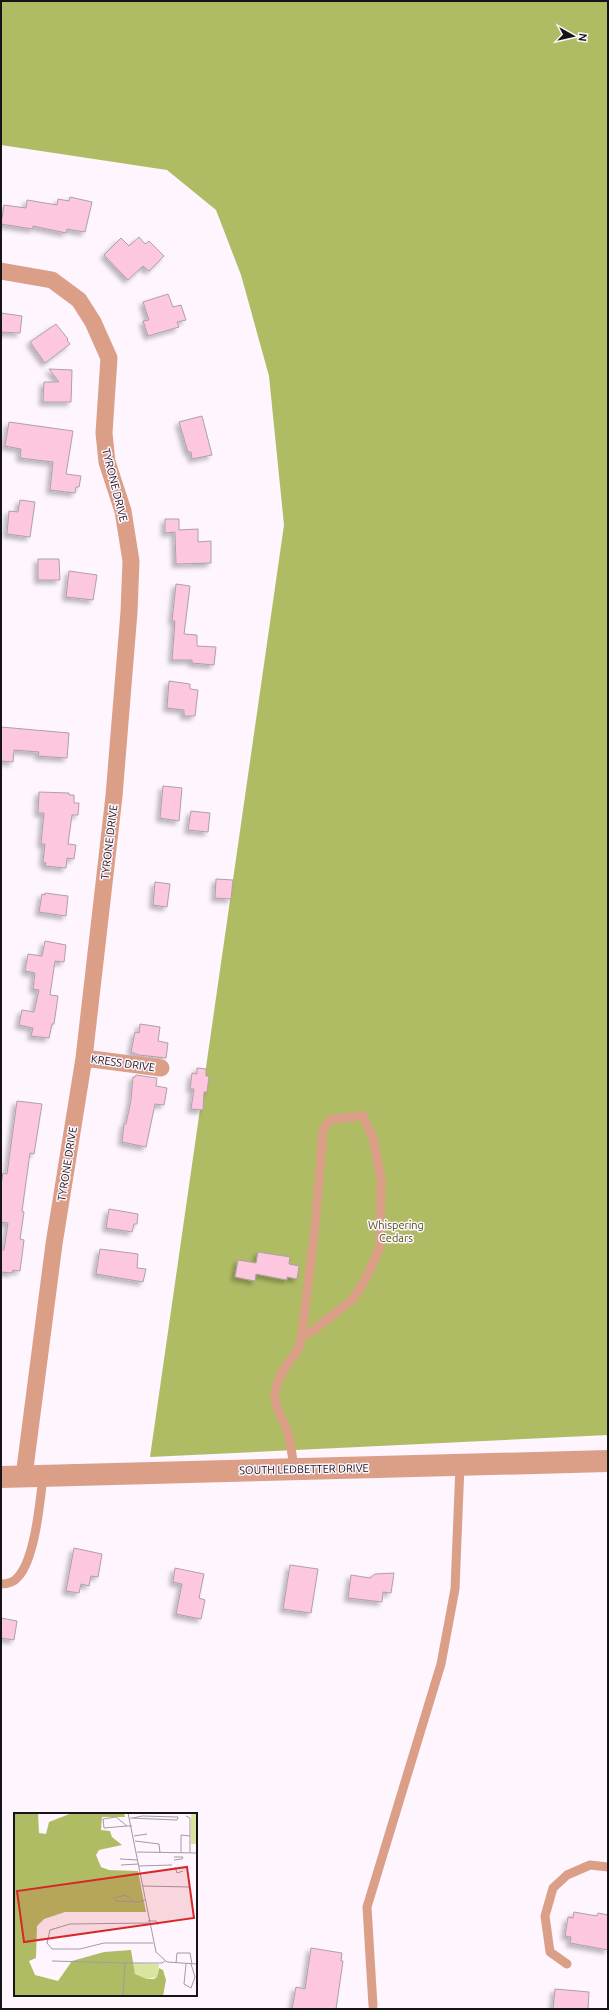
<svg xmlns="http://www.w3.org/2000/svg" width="609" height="2010" viewBox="0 0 609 2010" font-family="Ubuntu,sans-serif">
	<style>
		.forest { fill: #b0bc63 }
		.building { fill: #fdc7e0; stroke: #ada1a6; filter: url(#shadow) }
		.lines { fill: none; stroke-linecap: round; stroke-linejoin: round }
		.service { stroke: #db9f88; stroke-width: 9 }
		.minor { stroke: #db9f88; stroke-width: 17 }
		.tertiary { stroke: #db9f88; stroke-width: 22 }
		.labels { text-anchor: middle; stroke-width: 3; stroke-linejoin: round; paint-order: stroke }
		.street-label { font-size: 11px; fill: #171417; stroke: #fef5fe }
		.park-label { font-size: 11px; fill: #4d5412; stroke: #fef5fe }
		.inset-road { fill: none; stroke: #a29ba2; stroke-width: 1 }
		.view { fill: #d62828; fill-opacity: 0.15; stroke: #d62828; stroke-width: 2 }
		.inset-edge { fill: none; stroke: #171417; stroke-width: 2 }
	</style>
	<defs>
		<filter id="shadow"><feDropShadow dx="-3.5" dy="3.5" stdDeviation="2" flood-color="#0004"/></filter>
	</defs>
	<rect width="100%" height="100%" fill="#fef5fe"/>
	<path class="forest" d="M1,1h607v1434l-458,22 134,-932 -15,-149 -28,-101 -25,-65 -49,-40 -166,-25z"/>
	<path class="building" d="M70,197l22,5 -7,30 -18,-3 -1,4 -33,-7v3l-32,-5 3,-19 22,3 1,-8 30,5 1,-6 11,2z
		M139,237l6,7 4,-3 15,15 -15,15 -6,-5 -15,14 -24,-25 17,-17 8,8z
		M168,294l5,13 8,-2 5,15 -9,2 2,5 -31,9 -5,-15 6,-1 -6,-18z
		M1,313l21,3 -2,17 -19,-1z
		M56,324l12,15 -1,1 3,4 -25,19 -15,-21z
		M49,369l23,1 -1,32h-28l1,-20h15z
		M202,416l10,39 -20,4 -1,-7h-3l-9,-30z
		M9,422l64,9 -7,43 15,2 -2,11h-3l-1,6 -25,-3 3,-28 -33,-4 1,-9 -16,-3z
		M20,500l15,2 -5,35 -23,-3 2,-23 9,1z
		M165,519h14v11l19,-1v13l13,-1v22l-35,1 -1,-32 -10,1z
		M38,559h21l1,21h-22z
		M69,571l28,4 -4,25 -27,-3z
		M176,584l14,2 -6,48 13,1v11l19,1 -2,18 -22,-2v-3h-20l3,-39h-3z
		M169,681l21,3v5l8,1 -3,26h-11v-6l-17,-2z
		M1,727l68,6 -2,25 -29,-2 1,-4 -25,-2 -1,12 -12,-1z
		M163,786l19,2 -3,33 -19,-3z
		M39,792l30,1v2h5v8h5l-1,12h-6l-4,29 8,1 -2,14 -7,-1 -1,10 -21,-2 1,-3 -3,-1 2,-18h-4l3,-31h-6z
		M191,811l19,2 -2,19 -20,-2z
		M216,879l17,1 -2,19 -16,-1z
		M155,882l15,2 -3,23 -14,-2z
		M45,893l23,3 -2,20 -27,-4 3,-18 3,1z
		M45,941l21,4 -2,17 -9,-1 -5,34 8,1 -4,28h-2l-3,14 -18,-2 2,-8 -14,-3 3,-15 12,2 5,-22 -6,-1 2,-16 -10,-2 3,-17 14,2z
		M140,1024l20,3 -2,14 10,2 -2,15 -27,-3 -8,-3 4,-20 4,1z
		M197,1068l9,1v7h3l-2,16h-3l-1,18 -12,-1 3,-20h-4l2,-16 5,1z
		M136,1075l21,3 -1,8 11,2 -3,17 -9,-1 -9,43 -24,-5 2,-18h2l5,-24 2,-23h2z
		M17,1101l25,3 -8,50 -4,-1 -8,58 2,1 -4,27 4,1 -4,31 -7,-1 -1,3 -11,-1v-22h3l4,-27 -7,-1v-38l2,-11 4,1z
		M109,1209l29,5 -1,10h-3l-2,8 -26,-4z
		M100,1249l38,5 -1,14 9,1 -3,13 -47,-8z
		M258,1252l32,5 -1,7 10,2 -2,13 -10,-2v3l-31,-6 -1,7 -20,-4 3,-17 18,3z
		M74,1548l28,6 -4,23 -7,-1 -2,10 -8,-2 -2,9 -13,-2z
		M290,1565l28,4 -7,44 -28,-4z
		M175,1568l29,6 -5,24 6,2 -4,19 -25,-5 6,-30 -9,-2z
		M394,1573l-3,20 -8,-1 -1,10 -34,-4 3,-23 19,3 5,-4z
		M1,1618l16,3 -3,19 -13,-2z
		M574,1912l23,4 1,-3 10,2v35l-38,-7 1,-6 -6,-1 3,-19 5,1z
		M311,1948l31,5 -1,8h2l-7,48h-44l4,-22 9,2z
		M555,1989l34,3 -1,17h-35z"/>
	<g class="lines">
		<path class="service" d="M295,1469c-3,-10 -3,-17 -5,-27 -4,-29 -26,-35 -8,-69 9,-18 19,-19 20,-40l13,-106 8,-98 8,-10 32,-3 10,22 8,41 -1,68 -15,33 -13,20 -42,33h-8
			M1,1584c6,0 13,-2 17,-7 17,-18 22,-75 25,-101
			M567,1964l-17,-12 -5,-36 8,-28 14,-13 23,-10 18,2
			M373,2006l-6,-99 74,-243 14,-75 5,-124"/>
		<path class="minor" d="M1,271l51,9 27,20 14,22 16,36 -5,75 3,29 16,49 8,50 -2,51 -15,184 -30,262 -30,186 -30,232
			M84,1058l77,10"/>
		<path class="tertiary" d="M1,1477l607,-16"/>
	</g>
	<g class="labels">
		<g class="street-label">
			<text transform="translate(115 485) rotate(76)" y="4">TYRONE DRIVE</text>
			<text transform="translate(109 842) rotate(-83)" y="4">TYRONE DRIVE</text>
			<text transform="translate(123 1063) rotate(8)" y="4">KRESS DRIVE</text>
			<text transform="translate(67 1164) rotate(-81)" y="4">TYRONE DRIVE</text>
			<text transform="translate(304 1469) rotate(-1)" y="4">SOUTH LEDBETTER DRIVE</text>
		</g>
		<g class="park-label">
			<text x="396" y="1229">Whispering<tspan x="396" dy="13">Cedars</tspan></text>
		</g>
	</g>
	<g transform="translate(14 1813)">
		<rect width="183" height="183" fill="#fef5fe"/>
		<path d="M183,0v31h-6v-30zM119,150l26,1 -2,13 -10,2 -12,-5z" fill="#d9e49e"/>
		<path d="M0,0h24l1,20 7,1 3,-12 23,-9h52l1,4h-23l-1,13 9,1 2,6 10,8 -23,5 -3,5 5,12 8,3 29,1 8,41h-81l-21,7 -7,7 -1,32 -7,3 6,14 23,6 14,-20 32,-9 27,-2 4,24 12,5h7l3,-2 2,-9 4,2 3,10 -3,16h-149z" fill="#b0bc63"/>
		<path class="inset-road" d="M114,0l28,139 11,10 30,2M172,3l4,2v18M116,5l47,2 1,-3 -36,-1 -9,2M113,13l-23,2 -1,-9 13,-2 11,9h5M120,23l13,-2M121,28l24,3 1,9M123,39l60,1M167,40v-18l9,1v17M160,44h9l-1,2 -8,1M106,46l18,1M107,52l18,-1M125,53l33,-1M161,54l2,6 6,-2M129,73l46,1M119,88l-8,-6 -11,3 2,3 23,1 6,-2M134,108h8l2,4M135,110l-79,1 -20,6 -3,13 5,6h28l24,-6h49M38,148l73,2M162,150l1,-10h13l2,11M172,151l-2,20 7,4 4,-11 -4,-13M109,183l2,-33h37l3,-2"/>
		<path class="view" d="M173,54l7,51 -170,24 -7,-51z"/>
		<rect width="183" height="183" class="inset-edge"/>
	</g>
	<rect width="609" height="2010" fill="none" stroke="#171417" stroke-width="4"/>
	<g transform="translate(573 36) rotate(98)" stroke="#fef5fe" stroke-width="3" paint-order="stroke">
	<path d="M0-3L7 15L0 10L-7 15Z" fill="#171417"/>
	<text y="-6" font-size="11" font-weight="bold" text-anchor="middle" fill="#171417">N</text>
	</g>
</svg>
